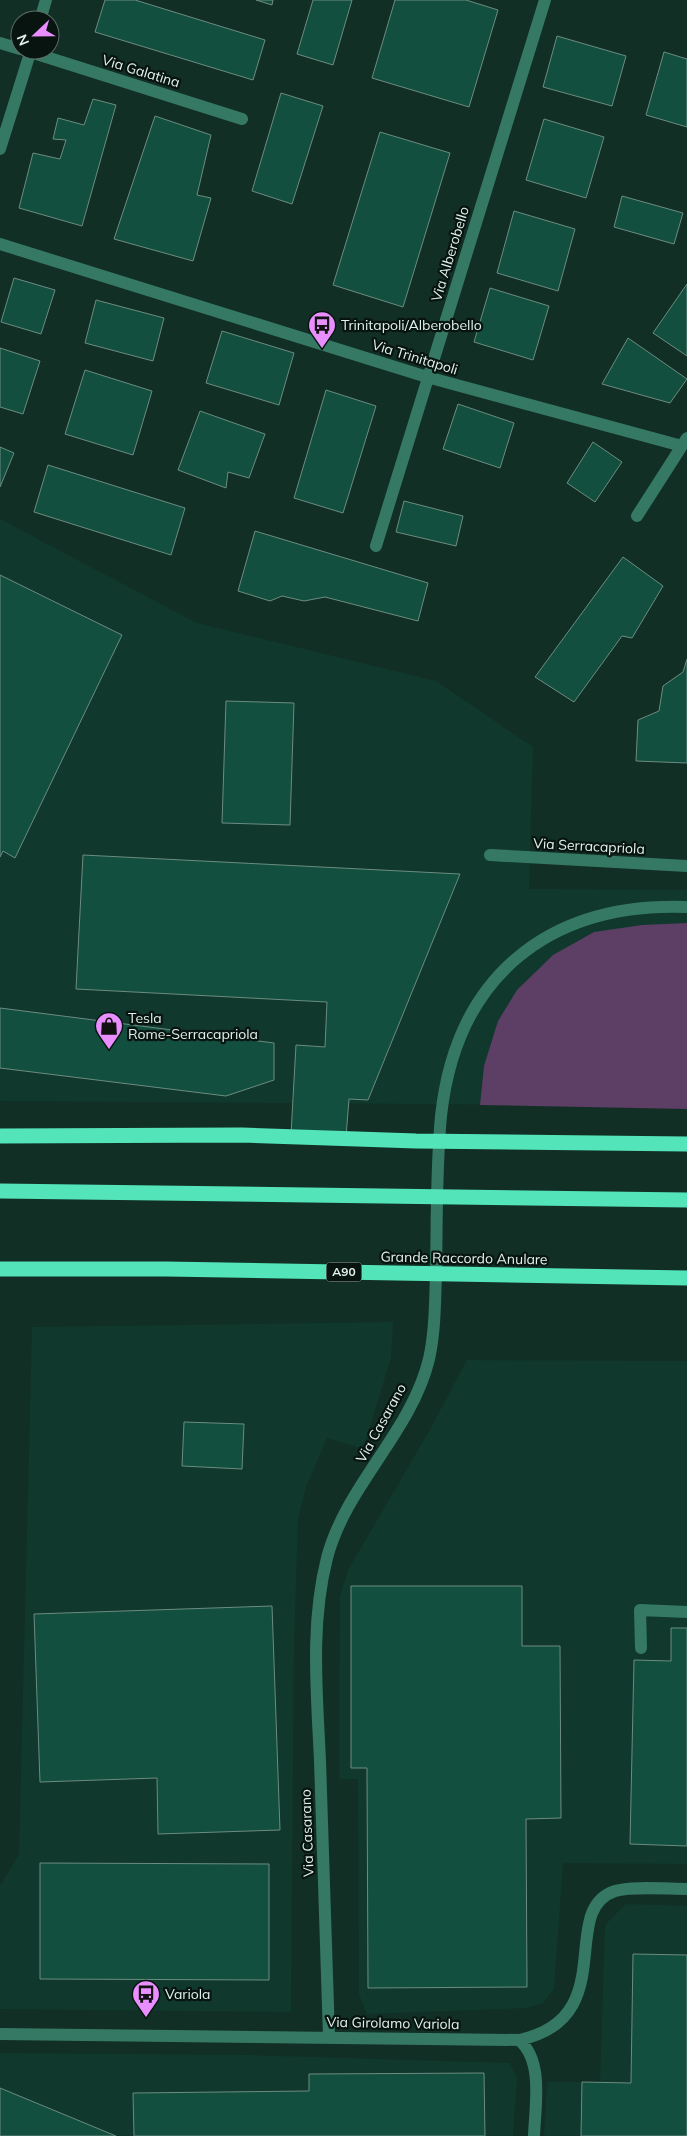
<svg xmlns="http://www.w3.org/2000/svg" width="687" height="2136" viewBox="0 0 687 2136" font-family="Mulish,sans-serif">
	<style>
		.built { fill: #10382c }
		.green { fill: #5d3e65 }
		.building { fill: #134f3e; stroke: #6c8c80 }
		.lines { fill: none; stroke-linecap: round; stroke-linejoin: round }
		.lane { stroke: #357964; stroke-width: 12 }
		.street { stroke: #357964; stroke-width: 12 }
		.highway { stroke: #54e4b9; stroke-width: 15 }
		.labels { text-anchor: middle; stroke-width: 4.5; stroke-linejoin: round; paint-order: stroke }
		.shield { fill: #081410; stroke: #a0afa9; stroke-width: 1 }
		.shield-label { font-size: 12px; font-weight: bold; fill: #e1f1eb }
		.street-label { font-size: 14px; fill: #e1f1eb; stroke: #081410 }
		.poi-label { font-size: 14px; fill: #e1f1eb; stroke: #081410; text-anchor: start }
	</style>
	<rect width="100%" height="100%" fill="#122f25"/>
	<path class="built" d="M0,519l197,104 239,58 97,66 -4,142 158,1v216l-687,-5z
		M393,1322l-2,36 -28,91 -36,-11 -21,49 -8,33 -4,126 -3,366 -291,-3v-123l19,-32 13,-527z
		M467,1360l220,1v503l-124,-1 -9,126 -11,14 -16,5 -160,6 -8,-19 -1,-216h-19l1,-183 8,-26 80,-137z
		M626,1904l61,2v230h-143l3,-54h53l5,-157z
		M0,2053l249,2 260,8 8,14 -4,59h-513z"/>
	<path class="green" d="M687,923v186l-207,-4 4,-39 14,-45 19,-31 36,-35 41,-23 48,-7z"/>
	<path class="building" d="M105,0h30l130,40 -12,40 -158,-48z
		M256,0h17l-1,5z
		M313,0h39l-19,65 -36,-11z
		M395,0h71l32,10 -29,97 -97,-29z
		M557,36l69,20 -14,50 -69,-19z
		M664,52l23,7v68l-41,-12z
		M281,93l42,13 -31,98 -40,-13z
		M93,99l23,6 -34,121 -63,-18 14,-55 27,6 6,-19 -13,-1 5,-21 26,7z
		M155,116l56,19 -14,60 14,3 -18,63 -79,-22z
		M544,119l60,18 -18,61 -60,-18z
		M380,132l70,21 -47,154 -70,-22z
		M622,196l61,17 -9,31 -60,-17z
		M514,211l61,18 -17,62 -61,-18z
		M14,278l41,12 -14,44 -40,-12z
		M687,284v72l-34,-23z
		M490,288l59,18 -16,54 -59,-18z
		M96,300l68,18 -11,43 -68,-18z
		M222,331l72,22 -15,52 -73,-22z
		M628,338l59,41 -17,24 -68,-19z
		M0,348l40,13 -17,53 -23,-7z
		M85,370l67,21 -19,64 -68,-21z
		M326,390l50,16 -33,107 -49,-15z
		M458,404l56,19 -14,45 -57,-19z
		M200,411l65,23 -16,44 -21,-6 -2,16 -48,-18z
		M593,442l29,20 -27,40 -28,-19z
		M0,447l14,6 -14,34z
		M48,465l137,43 -14,47 -137,-43z
		M404,501l59,15 -7,30 -60,-14z
		M255,531l173,52 -10,38 -93,-24 -21,4 -22,-5 -12,5 -32,-10z
		M623,557l40,29 -31,52 -10,-2 -48,66 -39,-25z
		M0,575l122,60 -107,223 -12,-7 -3,6z
		M687,659v104l-51,-2 2,-41 21,-9 4,-25 20,-14z
		M226,701l68,2 -4,122 -68,-2z
		M83,855l377,19 -92,226 -19,-1 -3,38 -55,-3 5,-89 29,2 2,-45 -251,-13z
		M0,1008l274,35v37l-48,16 -226,-28z
		M184,1422l60,2 -2,45 -60,-3z
		M351,1586h171v60h38l1,172 -35,1 1,168 -159,1 -1,-220h-16z
		M272,1606l8,224 -122,4 -1,-56 -117,4 -6,-168z
		M671,1628h16v218l-57,-2 4,-184 37,1z
		M40,1863l229,1v116l-229,-1z
		M633,1954l54,1v181h-106l1,-54 49,1z
		M484,2073l1,63h-351l-1,-43 176,-2v-17z
		M0,2088l116,48h-116z"/>
	<g class="lines">
		<path class="lane" d="M641,1648l-1,-38 47,2"/>
		<path class="street" d="M40,20l6,-20
			M0,43l20,6
			M24,50l218,69
			M0,149l31,-99
			M0,244l427,133 255,69
			M637,516l50,-78
			M376,546l169,-546
			M490,855l197,11
			M0,2034l519,6c103,-22 38,-130 96,-149 16,-5 53,-2 72,-2
			M329,2037c-3,-92 -6,-184 -9,-276 -3,-67 -10,-137 7,-203 19,-73 84,-125 102,-199 6,-27 6,-56 7,-85 1,-52 0,-105 5,-158 15,-139 107,-214 246,-209
			M519,2040c25,21 16,66 15,96"/>
		<path class="highway" d="M0,1136l242,-1 174,6 271,3
			M0,1191l687,9
			M0,1269h166l521,9"/>
	</g>
	<defs>
		<g id="bus-pin" transform="scale(1.4375)"><path d="M0 17L-7.5 6A9.5 9.5 0 1 1 7.5 6Z" fill="#e98efe" stroke="#081410"/><path d="M-5-6H5V4H4V6H2V4H-2V6H-4V4H-5ZM-3.5-4V0h7V-4ZM-3.5 1.2v1.5H-2V1.2ZM2 1.2v1.5H3.5V1.2Z" fill="#111"/></g>
		<g id="shop-pin" transform="scale(1.4375)"><path d="M0 17L-7.5 6A9.5 9.5 0 1 1 7.5 6Z" fill="#e98efe" stroke="#081410"/><path d="M-5-2.5h2.3a2.7 3.5 0 0 1 5.4 0H5L5.5 6h-11ZM-1.5-2.5h3a1.5 2.3 0 0 0-3 0Z" fill="#111"/></g>
	</defs>
	<g fill-rule="evenodd">
		<use href="#bus-pin" x="322" y="325"/>
		<use href="#shop-pin" x="109" y="1026"/>
		<use href="#bus-pin" x="146" y="1994"/>
	</g>
	<g class="labels">
		<rect class="shield" x="326.5" y="1262.5" width="35" height="19" rx="4"/>
		<g class="shield-label">
			<text x="344" y="1276">A90</text>
		</g>
		<g class="street-label">
			<text transform="translate(141 71) rotate(17)" y="5">Via Galatina</text>
			<text transform="translate(450 254) rotate(-73)" y="5">Via Alberobello</text>
			<text transform="translate(415 357) rotate(17)" y="5">Via Trinitapoli</text>
			<text transform="translate(589 846) rotate(3)" y="5">Via Serracapriola</text>
			<text transform="translate(464 1258) rotate(1)" y="5">Grande Raccordo Anulare</text>
			<text transform="translate(381 1423) rotate(-61)" y="5">Via Casarano</text>
			<text transform="translate(307 1833) rotate(-92)" y="5">Via Casarano</text>
			<text transform="translate(393 2023) rotate(1)" y="5">Via Girolamo Variola</text>
		</g>
		<g class="poi-label">
			<text x="341" y="330">Trinitapoli/Alberobello</text>
			<text x="128" y="1023">Tesla<tspan x="128" dy="16">Rome-Serracapriola</tspan></text>
			<text x="165" y="1999">Variola</text>
		</g>
	</g>
	<g transform="translate(35 35) rotate(248)"><circle r="24" fill="#081410" stroke="#5f6c68"/>
	<path d="M0-4L9 19L0 12L-9 19Z" fill="#e98efe"/>
	<text y="-8" font-size="14" font-weight="bold" text-anchor="middle" fill="#e1f1eb">N</text>
	</g>
</svg>
